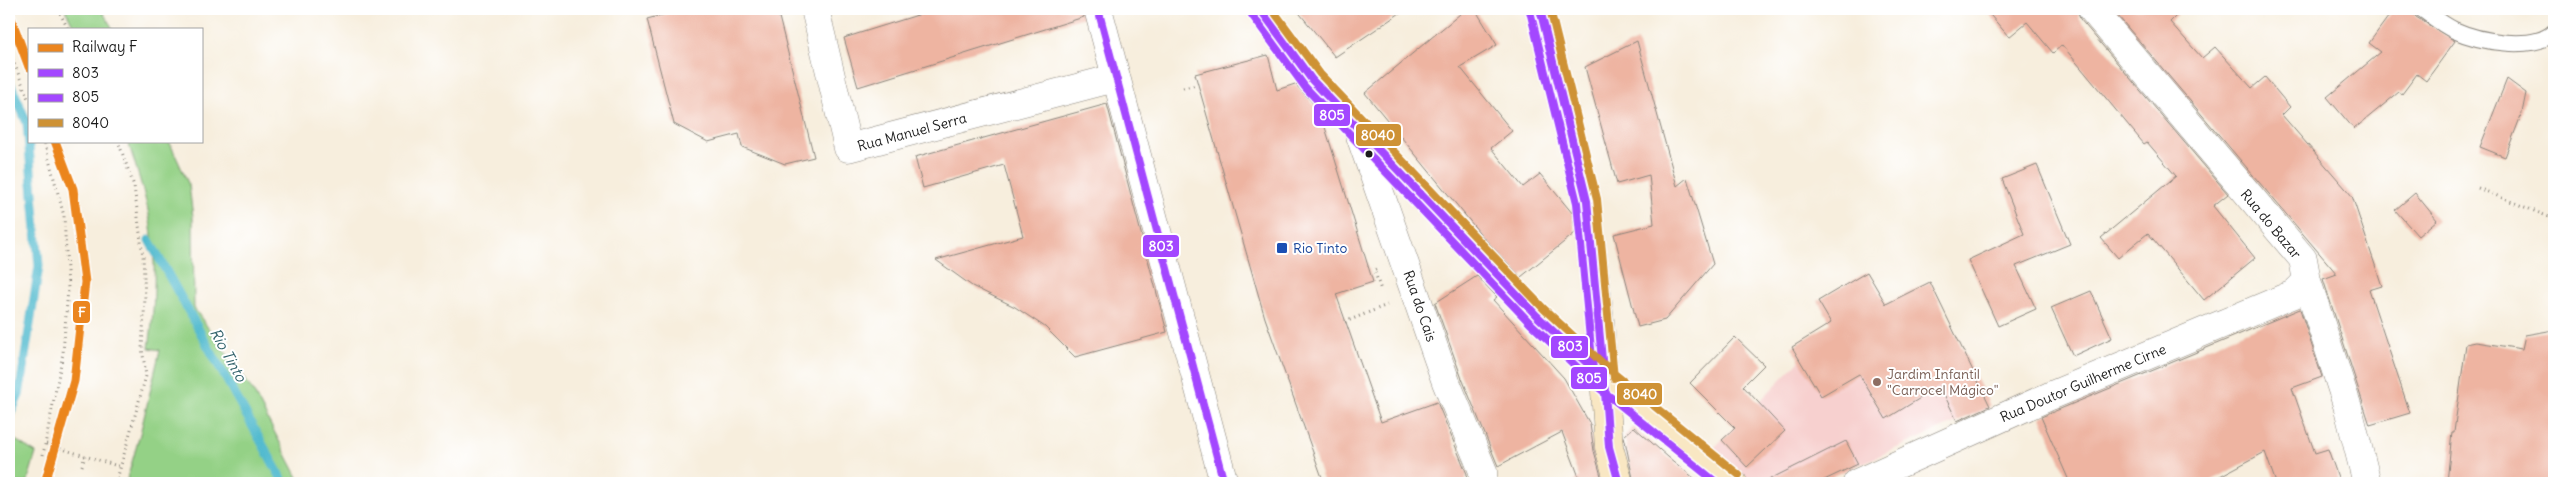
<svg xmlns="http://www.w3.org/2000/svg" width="2563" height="492" viewBox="0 0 2563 492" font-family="Delius,sans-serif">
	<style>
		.built { fill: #f7d0cf }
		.green { fill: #94d186; stroke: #587651 }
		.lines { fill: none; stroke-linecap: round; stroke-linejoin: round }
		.stream { stroke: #50b9ce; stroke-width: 9 }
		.building { fill: #eeb4a1 }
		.lane-casing { stroke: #8a857c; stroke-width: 18 }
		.street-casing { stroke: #8a857c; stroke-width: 29 }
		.secondary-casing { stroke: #8a857c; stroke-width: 29 }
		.path { stroke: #8a857c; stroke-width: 3; stroke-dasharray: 1 4; stroke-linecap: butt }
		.lane { stroke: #fff; stroke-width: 16 }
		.street { stroke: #fff; stroke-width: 28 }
		.secondary { stroke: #f9e7c3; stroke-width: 28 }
		.bus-1-casing { stroke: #fff; stroke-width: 11 }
		.bus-2-casing { stroke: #fff; stroke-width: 11 }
		.bus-3-casing { stroke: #fff; stroke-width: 11 }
		.bus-1 { stroke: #a347ff; stroke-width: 8 }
		.bus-2 { stroke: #a347ff; stroke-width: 8 }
		.bus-3 { stroke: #ce9235; stroke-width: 8 }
		.rail-1-casing { stroke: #fff; stroke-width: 12 }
		.rail-1 { stroke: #eb851f; stroke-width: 9 }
		.bus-dot { fill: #1c1c1c; stroke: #fff; stroke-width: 2 }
		.transit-dot { fill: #1a4fb4; stroke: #fff; stroke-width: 2 }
		.education-dot { fill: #8d6e63; stroke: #fff; stroke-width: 2 }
		.labels { text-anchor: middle; stroke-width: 4; stroke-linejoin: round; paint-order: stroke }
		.street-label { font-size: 14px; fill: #1c1c1c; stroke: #fff }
		.transit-label { font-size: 14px; fill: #164399; stroke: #fff; text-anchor: start }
		.education-label { font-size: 14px; fill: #785e54; stroke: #fff; text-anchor: start }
		.water-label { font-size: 15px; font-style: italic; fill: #33636c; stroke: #fff }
		.line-badge { stroke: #fff; stroke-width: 2 }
		.badge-label { font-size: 14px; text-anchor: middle; font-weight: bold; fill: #fff }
	</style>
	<rect width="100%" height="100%" fill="#fff"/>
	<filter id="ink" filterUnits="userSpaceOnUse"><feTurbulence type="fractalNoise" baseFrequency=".02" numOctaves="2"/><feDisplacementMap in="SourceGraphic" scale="10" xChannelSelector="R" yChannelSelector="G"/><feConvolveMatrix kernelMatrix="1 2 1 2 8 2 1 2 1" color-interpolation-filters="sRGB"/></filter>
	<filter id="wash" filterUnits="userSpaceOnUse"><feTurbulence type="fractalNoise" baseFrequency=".0096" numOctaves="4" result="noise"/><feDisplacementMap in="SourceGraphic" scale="20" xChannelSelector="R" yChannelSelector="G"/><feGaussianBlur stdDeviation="1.12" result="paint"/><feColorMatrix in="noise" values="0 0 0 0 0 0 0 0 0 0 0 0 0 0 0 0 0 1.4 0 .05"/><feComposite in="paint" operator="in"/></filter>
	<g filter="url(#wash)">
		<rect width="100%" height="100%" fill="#f7eedd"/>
		<path class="built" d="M1925,284l63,124 -171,75h-65l-39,-34 92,-94z"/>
		<path class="green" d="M65,9h36l12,20h-38z
			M128,141h41l20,44 4,32 1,91 59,83 48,92h-175l14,-49 20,-84 -11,-2c6,-44 8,-89 0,-133 -5,-25 -14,-50 -21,-74z
			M9,436l27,17 -9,30h-18z"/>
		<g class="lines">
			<path class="stream" d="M9,80l18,43 12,143 -20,129 -10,22
				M149,240l135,243"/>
		</g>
		<g id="blocks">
			<path class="building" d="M685,9h92l37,148 -29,7 -43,-17 -3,-13 -31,8 -34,-18 -27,-105z
				M937,9h146l1,8 -226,70 -14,-49z
				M1296,9h110l-71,48z
				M1466,9h9l22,36 -37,22 52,64 -21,17 32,39 17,-13 33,40 2,19 -54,44 -38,-40 -118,-144z
				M1985,9h92l3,10 148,175 -15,12 42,52 -51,42 -56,-67 -30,25 -17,-20 75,-62 -29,-34 -3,2 -82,-99 -9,8 -26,-31 -18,15z
				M2112,9h71l-13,13 32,36 13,-11 37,41 13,-11 25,30 -8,8 70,81 30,90 -13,4 41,123 -40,12 -47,-146 14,-5z
				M2394,9h16l6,8 39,24 -29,40 -9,-7 -15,20 -3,-2 -45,37 -27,-32 54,-45 -12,-9z
				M1637,41l40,145 10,-8 26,86 -48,56 -27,7 -24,-93 40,-10 -5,-49 -32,9 -32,-117z
				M1268,55l9,35 18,-6 25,27 53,171 -37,12 45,128 56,-20 30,72 -2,9h-141l-59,-165 -70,-244z
				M2507,79l19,14 -4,20 -17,44 -25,-10z
				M1107,104l60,228 -92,25 -30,-30 -30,-20 -43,-21 -36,-26 87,-24 -19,-71 -81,23 -8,-31z
				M2037,165l33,79 -54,22 20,43 -38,17 -30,-66 56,-26 -22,-55z
				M2415,193l22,27 -19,16 -23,-26z
				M1867,272l19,32 44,-22 60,124 -33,15 -17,-35 -54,33 -27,-45 -38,22 -29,-49 39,-24 -13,-22z
				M1477,276l20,21 -4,3 71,78 26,46 4,27 9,32h-31l7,-6 -17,-45 -64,34 -37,-90 -26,-73z
				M2091,291l21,47 -39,18 -22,-48z
				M2300,309l22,68 -30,11 23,65 13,-4 12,34h-64l-11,-31 -58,31h-137l-29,-66z
				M2554,330v153h-107l5,-51h2l12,-88 10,-2 46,7 3,-14z
				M1735,337l29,28 -21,21 42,45 -38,36 -25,-27 13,-12 -45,-45z
				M1634,427l34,30 32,26h-66l-10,-47z
				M1846,441l12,23 -40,19h-56z"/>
		</g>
	</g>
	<g filter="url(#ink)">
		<use href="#blocks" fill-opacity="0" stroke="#8a857c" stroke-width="1"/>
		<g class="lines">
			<g class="lane-casing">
				<path id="lane" d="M2422,9c10,7 21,16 32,21 24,11 79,22 100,2"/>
			</g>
			<g class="street-casing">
				<path id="street" d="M815,9l33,139 267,-70
					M1098,9l126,474
					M2092,9l211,250 4,22 41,127 19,75
					M1357,127l89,255 37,89v12
					M1857,483l193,-87 244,-102 13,-13"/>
			</g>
			<g class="secondary-casing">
				<path id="secondary" d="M1260,9l52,71 225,236 67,63 129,104
					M1540,9l47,192 13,121 9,125 10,36"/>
			</g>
			<path class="path" d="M58,9l10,20
				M9,50l20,51
				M1183,88l14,-3
				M2478,188l76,31
				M1376,269l-2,1 7,20
				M1345,322l42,-17
				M46,444l75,23
				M43,455l20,-102 5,-64 -4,-73 -20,-75
				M82,466l3,-10
				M116,483l30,-107 -4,-28 3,-50 -2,-41 -9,-71 -16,-45"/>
			<use href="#lane" class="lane"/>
			<use href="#street" class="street"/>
			<use href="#secondary" class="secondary"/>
			<g class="bus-1-casing">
				<path id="bus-1" d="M1098,9l126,474
					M1260,9l52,71 225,236 67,63 5,68 10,36
					M1540,9l47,192 19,201"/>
			</g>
			<g class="bus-2-casing">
				<path id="bus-2" d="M1530,11l47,192 17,177
					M1252,15l53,72 225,236 68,64 119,96"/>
			</g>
			<g class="bus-3-casing">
				<path id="bus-3" d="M1272,9l48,65 224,235 67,62 128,104
					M1550,9l47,190 17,179"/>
			</g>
			<use href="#bus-1" class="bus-1"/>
			<use href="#bus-2" class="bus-2"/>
			<use href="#bus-3" class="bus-3"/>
			<g class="rail-1-casing">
				<path id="rail-1" d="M9,13l20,54
					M45,483l29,-102 11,-99 -12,-93 -18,-48"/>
			</g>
			<use href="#rail-1" class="rail-1"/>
		</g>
	</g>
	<circle class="bus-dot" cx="1369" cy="154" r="4.5"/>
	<rect class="transit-dot" x="1276" y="242" width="12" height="12" rx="2.5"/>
	<circle class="education-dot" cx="1877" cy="382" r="5"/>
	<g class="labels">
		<g class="street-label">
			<text transform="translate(912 132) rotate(-15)" y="5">Rua Manuel Serra</text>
			<text transform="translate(2271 224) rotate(50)" y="5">Rua do Bazar</text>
			<text transform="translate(1420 306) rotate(71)" y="5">Rua do Cais</text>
			<text transform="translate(2083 383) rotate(-23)" y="5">Rua Doutor Guilherme Cirne</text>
		</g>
		<g class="transit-label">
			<text x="1293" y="253">Rio Tinto</text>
		</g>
		<g class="education-label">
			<text x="1887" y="379">Jardim Infantil<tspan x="1887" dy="16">"Carrocel Mágico"</tspan></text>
		</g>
		<g class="water-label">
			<text transform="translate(228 355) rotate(61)" y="5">Rio Tinto</text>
		</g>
	</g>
	<g class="line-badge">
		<rect x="1313" y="103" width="38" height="24" rx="5" fill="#a347ff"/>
		<rect x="1355" y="123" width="47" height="24" rx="5" fill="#ce9235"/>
		<rect x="1142" y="234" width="38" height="24" rx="5" fill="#a347ff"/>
		<rect x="72" y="300" width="19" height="24" rx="5" fill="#eb851f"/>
		<rect x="1550" y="335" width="39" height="24" rx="5" fill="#a347ff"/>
		<rect x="1570" y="366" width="38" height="24" rx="5" fill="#a347ff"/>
		<rect x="1616" y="382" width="47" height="24" rx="5" fill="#ce9235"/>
	</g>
	<g class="badge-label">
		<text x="1332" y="120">805</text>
		<text x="1378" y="140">8040</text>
		<text x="1161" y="251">803</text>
		<text x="82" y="317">F</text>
		<text x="1570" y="351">803</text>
		<text x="1589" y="383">805</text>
		<text x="1640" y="399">8040</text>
	</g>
	<rect width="2563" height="492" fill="none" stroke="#fff" stroke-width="30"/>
	<rect x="28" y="28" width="175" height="115" fill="#ffffff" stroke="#a4a4a4"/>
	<rect x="38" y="44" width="25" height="8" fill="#eb851f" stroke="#a4a4a4"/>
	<text x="72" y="52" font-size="15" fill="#1c1c1c">Railway F</text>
	<rect x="38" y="69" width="25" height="8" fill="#a347ff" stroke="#a4a4a4"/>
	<text x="72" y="78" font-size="15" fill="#1c1c1c">803</text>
	<rect x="38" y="94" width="25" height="8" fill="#a347ff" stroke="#a4a4a4"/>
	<text x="72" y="102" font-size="15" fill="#1c1c1c">805</text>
	<rect x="38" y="119" width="25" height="8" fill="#ce9235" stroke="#a4a4a4"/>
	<text x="72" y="128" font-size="15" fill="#1c1c1c">8040</text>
</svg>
